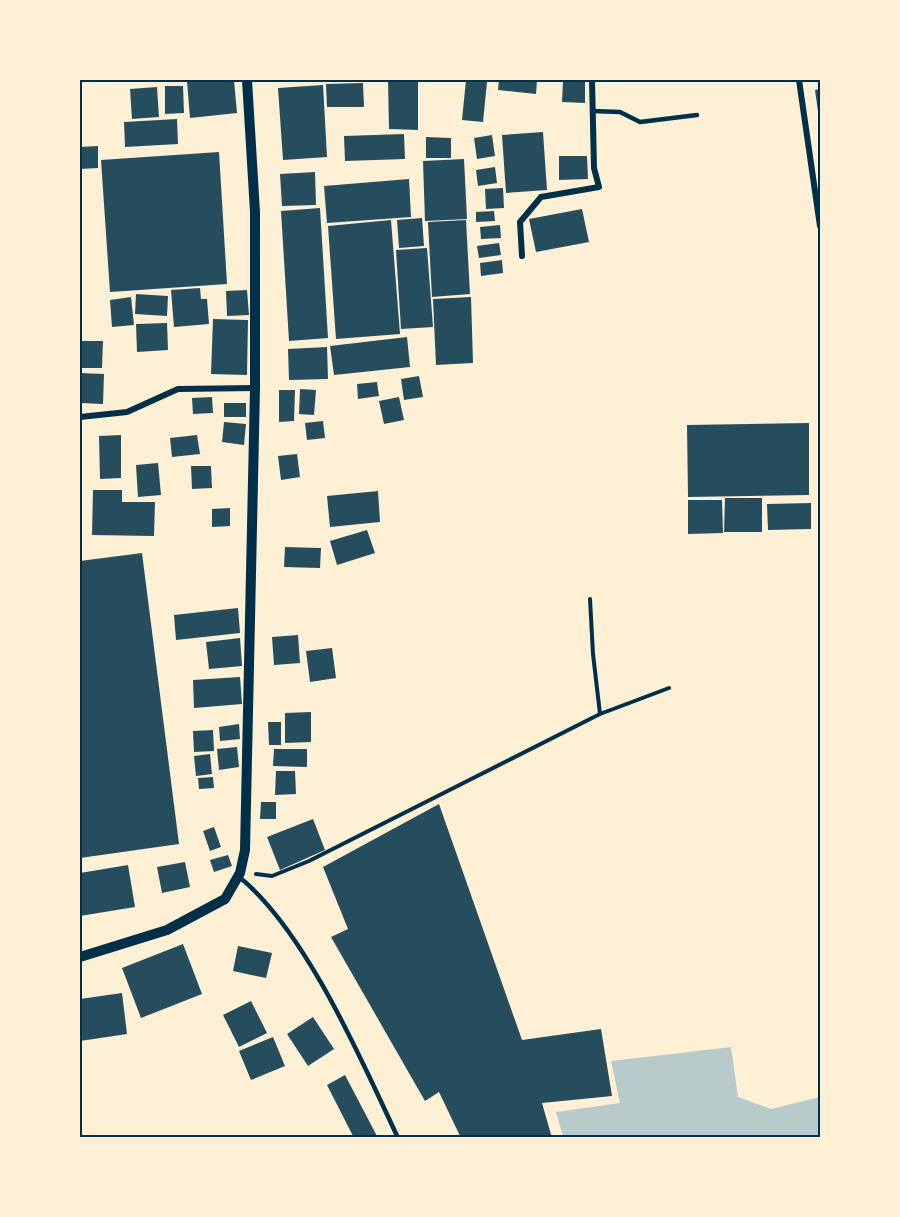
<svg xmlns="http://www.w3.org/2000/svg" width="900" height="1217" viewBox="0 0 900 1217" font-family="'Varela Round',sans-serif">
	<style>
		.green { fill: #b9caca }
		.building { fill: #264d5e }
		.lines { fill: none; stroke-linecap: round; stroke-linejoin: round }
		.path { stroke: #003049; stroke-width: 4 }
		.service { stroke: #003049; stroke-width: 4.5 }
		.minor { stroke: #003049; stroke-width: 6 }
		.tertiary { stroke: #003049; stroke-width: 10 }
		.neatline { fill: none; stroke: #003049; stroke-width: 2 }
	</style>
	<rect width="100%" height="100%" fill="#fdf0d5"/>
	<path class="green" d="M731,1047l7,50 33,12 49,-12v40h-257l-7,-25 64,-9 -9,-42z"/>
	<path class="building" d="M234,80l3,33 -47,5 -3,-37z
		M388,80h30v50l-29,-1z
		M466,80l21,2 -4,40 -21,-2z
		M499,80h38l-1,14 -38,-4z
		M563,80h22v23l-23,-1z
		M363,83l1,24h-37l-1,-23z
		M323,85l4,72 -44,3 -5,-72z
		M165,86h18l1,27 -19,1z
		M157,87l2,30 -27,2 -2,-30z
		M820,89v30h-1l-4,-29z
		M177,119l1,25 -53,3 -1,-25z
		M543,132l4,58 -41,3 -4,-58z
		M404,134l1,25 -60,2 -1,-25z
		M492,135l3,21 -18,3 -3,-21z
		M426,137l25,1v20h-25z
		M98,146v22l-18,1v-22z
		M219,152l8,132 -117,8 -9,-132z
		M559,156h28l1,23 -29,1z
		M464,159l3,60 -42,2 -2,-60z
		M495,167l2,16 -19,3 -2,-16z
		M315,172l1,33 -34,1 -2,-32z
		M409,179l2,38 -84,6 -3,-37z
		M503,188l1,20 -18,1 -1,-20z
		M320,208l8,130 -39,3 -8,-130z
		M582,209l7,33 -53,10 -7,-33z
		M494,211l1,10 -19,1v-10z
		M422,218l2,28 -25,2 -2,-28z
		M391,220l9,114 -64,5 -8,-113z
		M466,220l4,74 -38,3 -4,-75z
		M500,225l1,13 -20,1 -1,-12z
		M499,243l2,12 -22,3 -2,-12z
		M427,248l6,79 -32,2 -5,-79z
		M502,260l1,13 -22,3 -1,-13z
		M200,288l1,11h6l2,25 -35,3 -3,-37z
		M247,290l2,25 -22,1 -1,-25z
		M136,294l32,2 -1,20 -32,-2z
		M131,297l3,28 -22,2 -2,-27z
		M471,297l2,66 -37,2 -3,-66z
		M213,319l35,1 -1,55 -36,-1z
		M167,323l1,27 -31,2 -1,-28z
		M407,337l3,30 -76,8 -4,-29z
		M80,341h23l-1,27h-22z
		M327,347l1,32 -39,1 -1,-31z
		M80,373l24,1 -1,30 -23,-1z
		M419,376l4,21 -19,3 -3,-21z
		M377,382l2,14 -21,3 -1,-15z
		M300,389l16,1 -2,25 -15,-1z
		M279,390h16l-1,31 -15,1z
		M212,397l1,16 -20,1 -1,-16z
		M399,397l5,23 -20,4 -5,-23z
		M224,403h22v14h-22z
		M323,421l2,17 -18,2 -2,-17z
		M224,422l22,2 -2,21 -22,-3z
		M809,423v72l-121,2 -1,-72z
		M121,435v43l-21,1 -1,-43z
		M197,435l3,19 -28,3 -2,-19z
		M297,454l3,23 -19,3 -3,-24z
		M158,463l3,32 -23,2 -2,-32z
		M191,466h20l1,22 -20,1z
		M93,490h29v12h33l-1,34 -62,-1z
		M378,491l2,31 -50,5 -3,-31z
		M725,498h37v34h-38z
		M688,500h34l1,33 -35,1z
		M811,503v26l-43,1 -1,-26z
		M230,508v18l-18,1v-18z
		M367,530l8,23 -38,12 -7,-24z
		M285,547l36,1 -1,20 -36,-1z
		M142,553l37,291 -99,14v-297z
		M238,608l2,25 -64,7 -2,-25z
		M298,635l2,28 -26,2 -2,-28z
		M240,638l2,28 -33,3 -3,-27z
		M332,648l4,30 -26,4 -4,-31z
		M240,677l2,27 -48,4 -1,-28z
		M311,712v30l-26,1v-30z
		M268,722h13v23h-12z
		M239,724l1,15 -20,2 -1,-14z
		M213,730l1,21 -20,1 -1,-21z
		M237,747l2,20 -20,3 -2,-21z
		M274,749h33v18l-34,-1z
		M210,754l2,20 -16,2 -2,-20z
		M276,771h19l1,23 -21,1z
		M213,777l1,11 -15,1 -1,-11z
		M261,802h15v17h-16z
		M439,804l83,236 79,-11 11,67 -70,7 10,35h-91l-22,-46 -14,9 -94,-164 17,-8 -25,-62z
		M313,819l12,31 -45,20 -13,-33z
		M214,827l7,20 -11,4 -7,-20z
		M228,855l4,11 -18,6 -4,-12z
		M185,862l5,25 -28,6 -5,-26z
		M128,865l7,42 -55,9v-43z
		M183,944l19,50 -61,24 -19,-50z
		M238,946l34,7 -6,25 -33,-7z
		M122,993l5,41 -47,7v-42z
		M251,1001l16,32 -28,14 -16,-32z
		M313,1017l21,32 -26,17 -21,-32z
		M273,1037l12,29 -34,14 -12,-29z
		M345,1075l33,63h-24l-27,-53z"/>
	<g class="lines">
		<path class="path" d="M590,599l3,55 7,60
			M256,874l16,2 37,-15 291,-147 69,-26"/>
		<path class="service" d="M592,111l28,1 20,10 57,-7
			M238,876c67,53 123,183 160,262"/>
		<path class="minor" d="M799,80l21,146
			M522,256l-2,-34 21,-25 58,-10 -5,-19 -2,-88
			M80,417l47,-5 51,-23 77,-1"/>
		<path class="tertiary" d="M80,957l87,-27 58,-31 15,-26 5,-23 10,-462v-176l-8,-132"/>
	</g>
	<rect width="900" height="1217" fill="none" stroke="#fdf0d5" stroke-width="162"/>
	<rect x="81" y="81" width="738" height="1055" class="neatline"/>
</svg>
